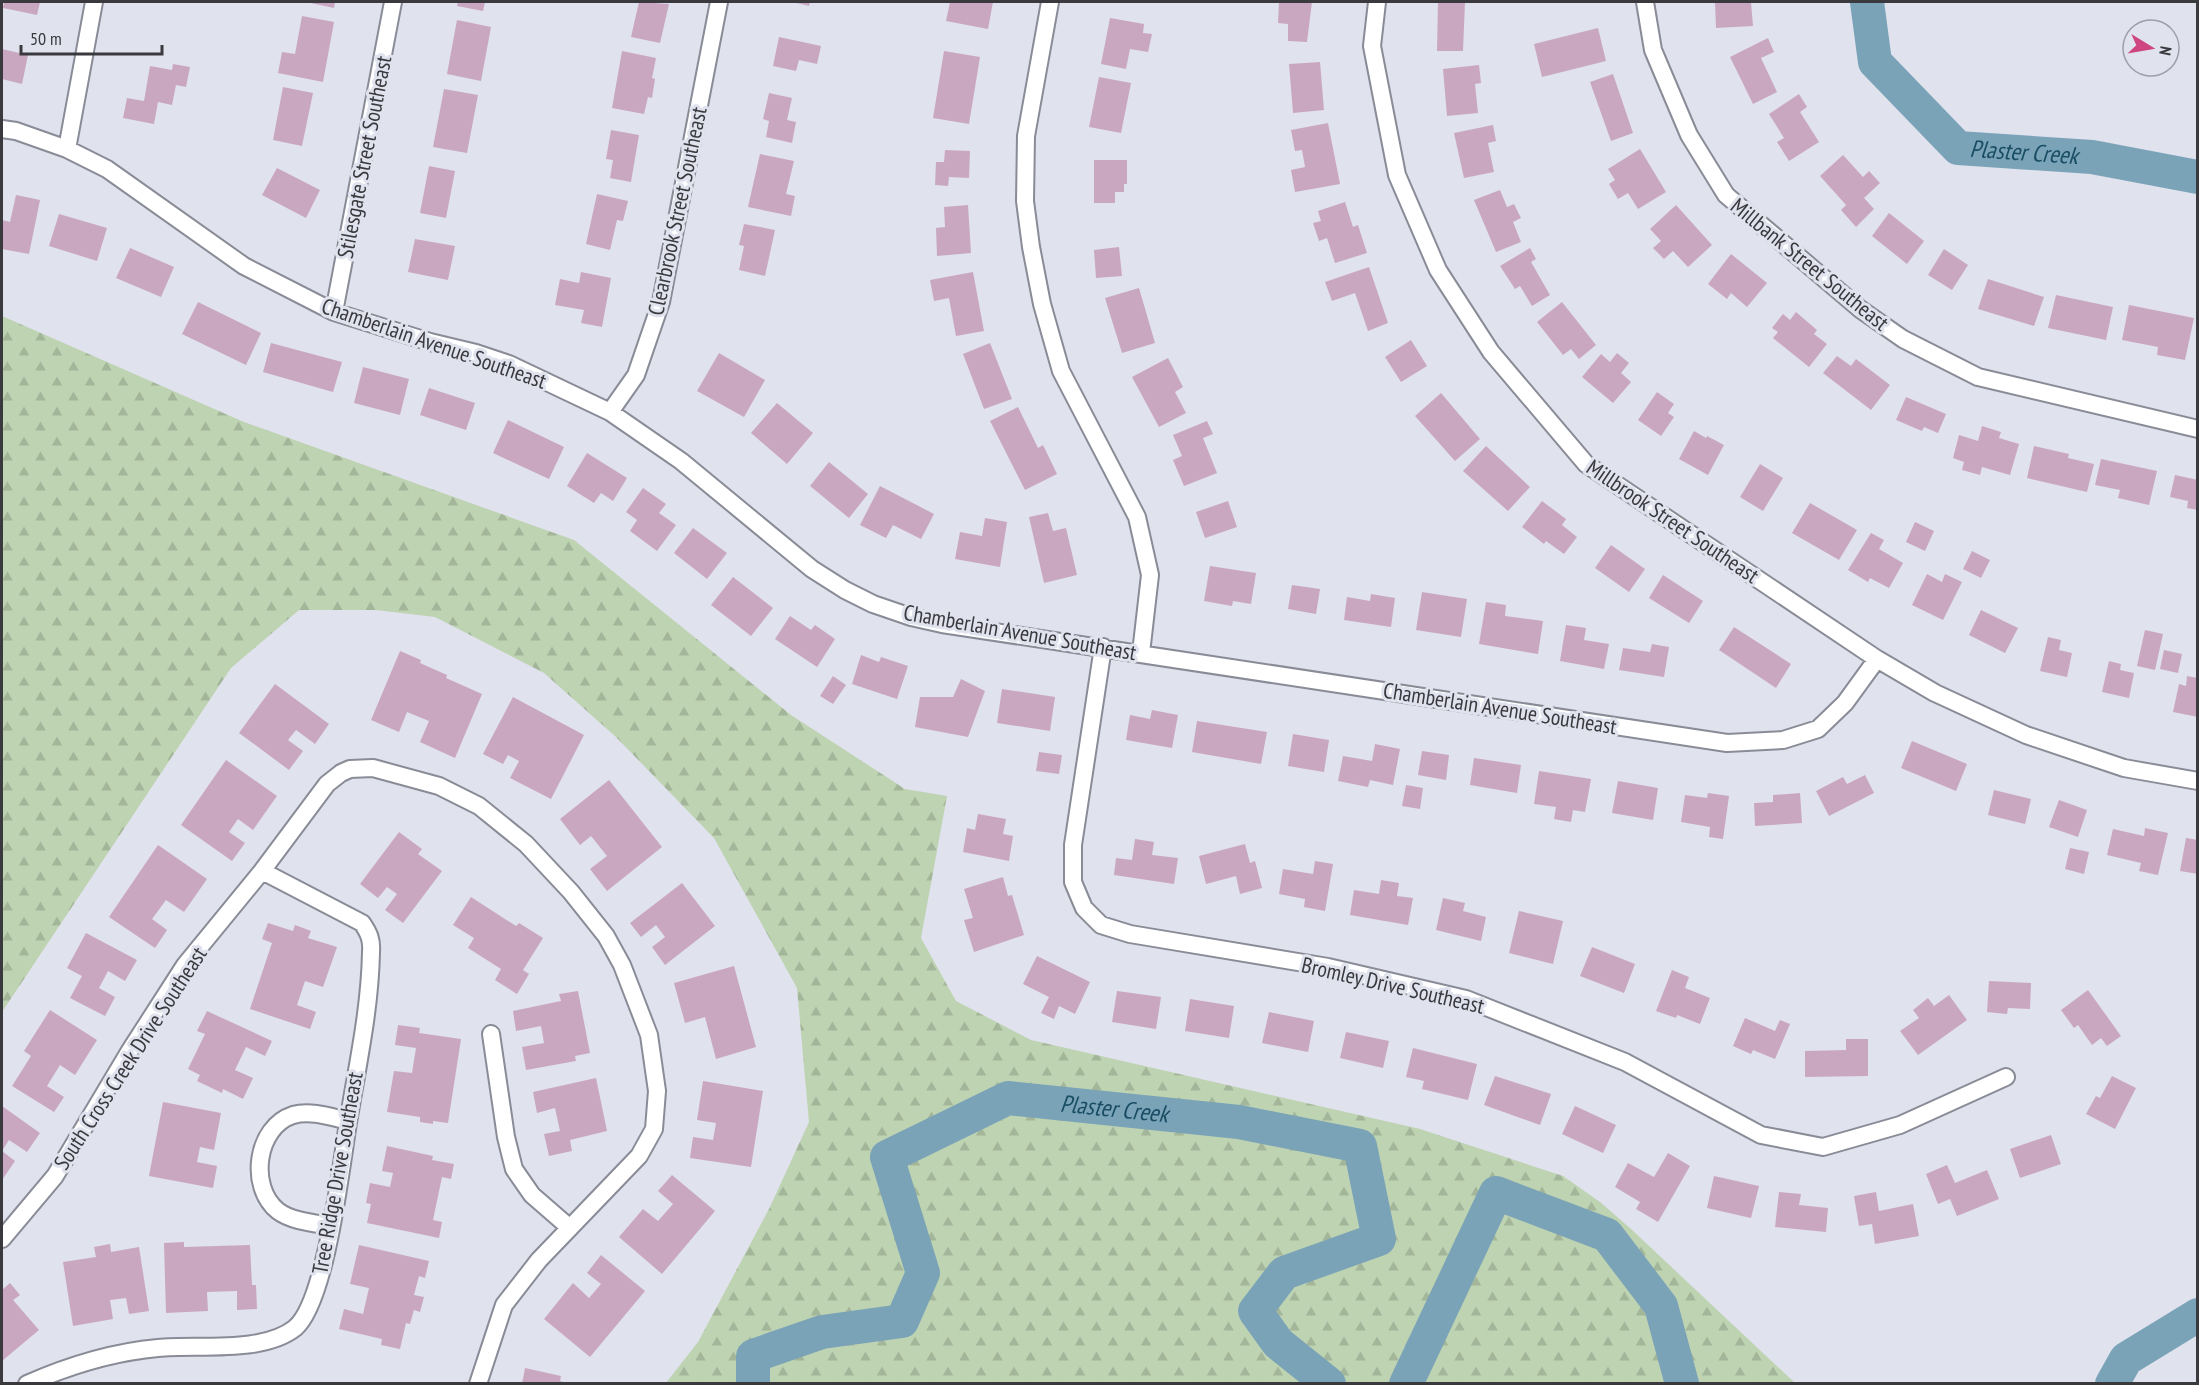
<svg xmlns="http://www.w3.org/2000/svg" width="2199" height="1385" viewBox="0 0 2199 1385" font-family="'PT Sans Narrow',sans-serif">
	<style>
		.forest { fill: url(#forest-firs) }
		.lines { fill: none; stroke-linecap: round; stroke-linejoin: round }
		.river { stroke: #7ba3b8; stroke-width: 34 }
		.building { fill: #caa7c1 }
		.minor-casing { stroke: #898b96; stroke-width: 20 }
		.minor { stroke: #fff; stroke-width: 16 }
		.labels { text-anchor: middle; stroke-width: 6; stroke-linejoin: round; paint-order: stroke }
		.street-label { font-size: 22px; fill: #39393e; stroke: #e0e2ee }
		.water-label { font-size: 24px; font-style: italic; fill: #194d64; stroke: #e0e2ee }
	</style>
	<defs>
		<pattern id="forest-firs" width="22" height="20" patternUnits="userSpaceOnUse" patternTransform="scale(1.5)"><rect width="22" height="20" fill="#bed3b1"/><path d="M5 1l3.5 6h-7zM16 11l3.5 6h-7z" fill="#a4b699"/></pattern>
	</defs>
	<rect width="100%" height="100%" fill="#e0e2ee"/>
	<path class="forest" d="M2,316l242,106 330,118 217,175 114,74 42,7 -26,142 35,63 75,39 389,89 143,47 37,26 31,27 164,154h-1129l32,-41 71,-133 40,-87 -12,-134 -83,-150 -98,-101 -72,-64 -109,-56 -59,-7h-77l-68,58 -229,344z"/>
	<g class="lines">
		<g class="river">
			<path id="s1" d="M1867,2l8,60 83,86 134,9 106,20"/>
			<path id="s2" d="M753,1384v-28l69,-24 80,-11 21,-48 -36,-116 121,-59 231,24 121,24 19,93 -95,34 -29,38 23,32 51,41"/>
			<path d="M1406,1384l90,-191 111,42 54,71 21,78"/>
			<path d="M2112,1384l14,-25 72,-44"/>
		</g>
	</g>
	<path class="building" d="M4,2h36l-3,13 -34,-7z
		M306,2h29l-1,6z
		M458,2h27l-2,9 -26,-5z
		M639,2l30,2 -9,39 -29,-6z
		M793,2h17l-1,4z
		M950,2l9,1v-1h34l-5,27 -42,-8z
		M1279,2h33l-5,40 -19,-1v-17l-10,-1z
		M1438,2h27l-2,49h-26z
		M1715,2h36l2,24 -37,2z
		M302,16l32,6 -11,60 -45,-9 4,-21 13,2z
		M1110,18l34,6 -1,9 9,1 -4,18 -18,-3 -4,20 -25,-5z
		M457,20l34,7 -10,54 -34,-7z
		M1598,28l8,33 -64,16 -8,-33z
		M779,37l42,9 -4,18 -18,-4 -3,11 -23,-5z
		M1768,38l6,14 -13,6 16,34 -24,12 -23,-47z
		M2,49l26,6 -6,29 -20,-5z
		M622,51l34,7 -4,20 3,1 -3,19 -4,-1 -4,17 -32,-6z
		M944,51l36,6 -11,67 -36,-6z
		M1320,62l4,48 -31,3 -4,-49z
		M173,64l17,3 -4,20 -10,-2 -4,20 -14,-3 -4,22 -31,-6 4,-20 17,3 6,-35 22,4z
		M1479,65l2,18 -6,1 3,29 -31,3 -4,-47z
		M1613,74l20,59 -22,8 -21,-59z
		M1099,77l32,6 -10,50 -32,-6z
		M283,87l30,6 -11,53 -29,-6z
		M444,89l34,6 -11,58 -34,-6z
		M769,93l23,5 -5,22 9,2 -4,21 -26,-6 3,-16 -6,-2z
		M1799,94l8,13 -7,5 19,30 -30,19 -12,-19 7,-4 -15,-24z
		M1328,123l12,61 -45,8 -4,-22 14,-3 -3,-17 -7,1 -4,-21z
		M1493,125l3,16 -8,2 6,29 -30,6 -10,-45z
		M611,130l28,5 -8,47 -21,-4 3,-18 -7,-1z
		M1640,149l26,43 -28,17 -10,-16 -10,6 -9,-15 6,-4 -7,-11z
		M945,150l25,1 -1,27 -20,-1 -1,9 -13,-1 1,-23h8z
		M760,154l34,7 -8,33 9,2 -4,20 -43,-9z
		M1843,155l20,22 6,-6 11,12 -16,15 10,11 -18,18 -15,-17 5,-5 -26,-29z
		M1094,160h33v24h-3v8h-9v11h-21z
		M429,166l26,5 -9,47 -26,-5z
		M277,168l43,22 -14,28 -44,-23z
		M1500,190l7,17 7,-3 7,14 -8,4 8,20 -25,10 -22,-52z
		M597,194l31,7 -5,20 -6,-1 -7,30 -24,-6z
		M16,195l24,5 -11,54 -27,-5v-29l8,2z
		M1345,202l8,25 5,-2 9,28 -32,10 -8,-25 -8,3 -6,-18 8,-2 -3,-10z
		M968,205l3,48 -34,3 -1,-28 9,-1 -1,-20z
		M1676,205l36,40 -24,22 -15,-16 -9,8 -11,-11 8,-7 -11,-12z
		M1889,213l35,28 -17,23 -35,-28z
		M59,214l48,14 -10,33 -48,-15z
		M744,224l31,6 -10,46 -26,-6 5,-24 -5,-1z
		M415,239l40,7 -7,34 -40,-8z
		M1119,247l3,29 -26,2 -2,-28z
		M130,248l44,19 -13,30 -45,-19z
		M1530,248l6,11 -5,3 19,33 -18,11 -12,-20 -5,3 -15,-23z
		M1944,249l24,16 -16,25 -24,-15z
		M1731,254l36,29 -20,24 -16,-14 -4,6 -19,-15z
		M1369,267l19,56 -20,8 -13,-38 -23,8 -7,-19z
		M581,272l30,6 -9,49 -21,-4 3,-13 -29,-5 5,-26 19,4z
		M973,272l11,59 -28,5 -7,-38 -15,3 -4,-21z
		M1988,279l56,18 -10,29 -56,-17z
		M1139,288l16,55 -33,10 -17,-55z
		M2056,295l57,12 -7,33 -58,-12z
		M198,302l63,31 -15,32 -64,-31z
		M1562,302l34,43 -17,14 -8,-10 -8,6 -26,-33z
		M2129,305l65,13 -9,42 -28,-5 1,-8 -36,-7z
		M1796,312l21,18 -3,4 13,10 -18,23 -36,-29 5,-6 -6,-4 11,-14 7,6z
		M1411,340l16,26 -26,16 -16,-25z
		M271,343l71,19 -9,30 -70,-20z
		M990,343l22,56 -28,10 -21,-55z
		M719,353l46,27 -21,37 -47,-26z
		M1617,353l12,10 -8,10 10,9 -18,21 -31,-26 19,-23 9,8z
		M1837,356l14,10 5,-7 34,26 -19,25 -48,-37z
		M1168,358l15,29 -8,5 11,21 -27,14 -27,-50z
		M363,367l46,12 -9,36 -46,-12z
		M429,388l46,15 -9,27 -46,-15z
		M1657,392l17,12 -6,9 6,4 -13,19 -23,-16z
		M1441,393l39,46 -25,22 -40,-45z
		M1906,397l40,17 -8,19 -14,-6 -2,4 -26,-11z
		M777,403l36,30 -26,31 -36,-31z
		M1018,407l20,41 5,-3 14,29 -32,16 -35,-69z
		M508,420l56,27 -15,32 -56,-26z
		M1207,421l6,13 -10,4 14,35 -33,13 -11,-26 9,-4 -9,-21z
		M1982,426l19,6 -2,6 20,6 -9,31 -28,-8 -2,8 -18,-5 2,-8 -11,-4 6,-23 19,6z
		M1694,431l12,7 1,-2 17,9 -16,30 -29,-16z
		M1486,446l44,41 -22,24 -45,-40z
		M2034,446l35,8 -1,4 26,6 -7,28 -60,-14z
		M587,453l40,25 -14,23 -12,-8 -7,10 -27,-17z
		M2101,459l56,12 -8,34 -31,-7 2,-8 -25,-5z
		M829,462l39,32 -19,24 -39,-32z
		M1760,464l23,14 -20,33 -23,-14z
		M2175,475l23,5v30l-11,-2 1,-7 -18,-4z
		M880,486l54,28 -13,25 -28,-14 -7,13 -26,-13z
		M643,488l23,16 -7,9 17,12 -19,26 -27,-20 7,-11 -11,-8z
		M1228,501l9,26 -32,11 -9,-26z
		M1542,501l24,18 -4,6 15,12 -13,17 -18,-13 -2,3 -22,-17z
		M1810,503l47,27 -18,30 -47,-27z
		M1048,513l5,18 13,-3 11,47 -33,8 -15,-66z
		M985,518l22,4 -7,45 -45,-8 5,-27 22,4z
		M1915,522l19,9 -9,20 -19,-9z
		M693,528l34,25 -20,26 -33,-26z
		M1871,533l13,7 -5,9 24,14 -14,25 -19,-10 -2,4 -20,-12z
		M1611,545l34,24 -16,23 -34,-24z
		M1972,551l18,9 -9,18 -18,-9z
		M1210,566l46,7 -5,31 -18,-3 -1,5 -28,-5z
		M1927,574l15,8 3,-8 17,8 -19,38 -31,-15z
		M1663,575l40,26 -14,22 -40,-25z
		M733,577l40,31 -22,28 -40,-31z
		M1292,585l28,4 -4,25 -28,-5z
		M1422,592l45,7 -6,38 -45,-7z
		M1371,594l24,4 -4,29 -47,-7 3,-23 23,4z
		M1486,602l20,3 -1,11 38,5 -5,33 -59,-10z
		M1981,610l37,18 -13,25 -36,-18z
		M790,616l21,14 4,-5 20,14 -18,28 -42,-28z
		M1566,625l20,3 -2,12 25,4 -5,25 -44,-8z
		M1734,627l57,37 -15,24 -57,-38z
		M2145,630l18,4 -8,36 -18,-4z
		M2048,637l13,3 -2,10 13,3 -5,24 -27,-6z
		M1652,644l17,3 -5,30 -45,-7 4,-22 27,4z
		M2164,650l18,4 -4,19 -18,-4z
		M400,651l21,9 -1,3 27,12 -1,3 36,16 -27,64 -35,-16 9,-21 -22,-9 -8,20 -28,-12z
		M861,655l18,7 2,-5 27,9 -11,33 -45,-15z
		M2109,661l12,3 -1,6 14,3 -5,25 -27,-6z
		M833,676l13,9 -13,19 -13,-8z
		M2187,676l11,2v39l-25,-5 6,-28 7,2z
		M961,679l24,12 -17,46 -53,-10 5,-30h33z
		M275,684l54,40 -14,20 -19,-14 -8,10 15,11 -14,19 -50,-37z
		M1002,689l53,8 -5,34 -53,-8z
		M513,697l71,38 -33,64 -41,-21 9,-17 -11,-6 -5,9 -20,-10z
		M1152,710l26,5 -6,33 -46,-8 4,-25 20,4z
		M1197,721l70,11 -6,32 -69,-12z
		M1293,734l36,6 -5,32 -36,-6z
		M1912,741l55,23 -11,27 -55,-23z
		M1375,744l25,5 -7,36 -23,-5 -2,7 -30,-6 5,-25 29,5z
		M1422,751l27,4 -3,25 -28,-5z
		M1039,752l23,3 -3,19 -23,-3z
		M1474,758l47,7 -4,28 -47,-8z
		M226,760l51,36 -24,34 -15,-11 -9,13 16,11 -13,18 -51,-36z
		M1539,771l52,8 -6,33 -12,-2 -2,12 -17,-3 2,-12 -22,-3z
		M1865,775l9,18 -45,23 -13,-25 27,-14 4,7z
		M609,780l53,67 -55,44 -17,-22 17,-13 -16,-20 -11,9 -20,-26z
		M1618,781l40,7 -5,32 -41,-7z
		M1406,785l17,3 -3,21 -18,-3z
		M1994,790l37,9 -6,25 -37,-9z
		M1708,793l21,3 -6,43 -14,-2 1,-10 -29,-5 4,-27 22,3z
		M1800,793l2,30 -47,3 -1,-23 19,-1v-7z
		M2059,800l28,10 -9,27 -29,-10z
		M978,814l28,5 -3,15 10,2 -4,25 -46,-9 4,-24 8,2z
		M2145,828l23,5 -10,42 -19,-4 2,-8 -34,-8 6,-26 31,7z
		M399,832l23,17 -4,5 24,17 -39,52 -18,-13 12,-16 -10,-7 -9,11 -18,-14z
		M2186,838l12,2v34l-18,-3z
		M1135,839l19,3 -2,13 26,3 -4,26 -60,-9 2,-17 16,2z
		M1245,844l5,19 5,-2 7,27 -22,6 -4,-18 -30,8 -7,-28z
		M158,845l49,34 -23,33 -18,-12 -14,19 15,11 -12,18 -46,-31z
		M2070,848l19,4 -5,22 -19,-5z
		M1315,861l18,3 -8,47 -21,-4 1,-8 -26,-5 4,-25 30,5z
		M1003,877l5,19 4,-1 12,40 -50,17 -10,-32 9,-2 -9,-29z
		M1381,880l18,3 -2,13 16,2 -5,27 -58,-10 4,-25 25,4z
		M682,883l33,43 -50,39 -13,-18 13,-10 -9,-12 -15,12 -11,-14z
		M471,897l45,29 3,-3 24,15 -20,32 6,4 -12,20 -22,-14 6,-11 -33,-21 6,-10 -21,-13z
		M1443,898l22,5 -2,8 23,6 -5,24 -45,-11z
		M1519,911l44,10 -10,43 -44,-11z
		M268,923l25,8 2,-6 16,6 -3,7 29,9 -14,40 -18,-6 -8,24 19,7 -6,17 -60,-20 22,-66 -10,-4z
		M86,933l51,27 -12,21 -17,-10 -9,17 16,9 -10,19 -35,-18 12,-22 -15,-8z
		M1592,947l43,17 -11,29 -44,-17z
		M1037,956l53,26 -15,32 -16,-8 -5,13 -13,-6 8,-16 -26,-13z
		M734,966l22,81 -40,12 -11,-42 -20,6 -11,-40z
		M1672,970l17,7 -4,11 25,10 -10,26 -23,-9 -1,3 -20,-7z
		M1989,981l42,2 -1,26 -22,-1 -1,6 -20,-2z
		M2088,990l33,46 -14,10 -6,-8 -9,7 -14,-20 -4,3 -13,-18z
		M578,991l12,62 -15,3 1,5 -50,9 -4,-23 22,-4 -3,-17 -25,5 -3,-20 48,-10 -2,-7z
		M1117,991l44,6 -5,32 -44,-7z
		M1949,995l18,25 -49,35 -18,-24 19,-13 -6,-8 15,-12 6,8z
		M1190,999l44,7 -5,32 -44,-7z
		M50,1010l47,30 -22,35 -15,-10 -13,21 17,11 -10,15 -42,-26 19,-30 -7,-5z
		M207,1011l65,30 -7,15 -19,-9 -11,23 18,8 -10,21 -20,-10 -1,4 -25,-12 3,-6 -12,-6 17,-35 -8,-3z
		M1269,1012l45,9 -6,31 -46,-9z
		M1745,1018l30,13 5,-11 10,4 -15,35 -22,-9 -2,4 -18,-8z
		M398,1025l22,3 -1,5 42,6 -13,84 -15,-2v3l-13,-2v-5l-33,-5 7,-41 18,2 4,-25 -21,-3z
		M1346,1032l43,9 -6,27 -43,-10z
		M1846,1039h22v37l-63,1v-26l41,-1z
		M1413,1048l64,16 -9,36 -46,-11 2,-8 -18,-4z
		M1495,1076l56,18 -11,31 -56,-20z
		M2112,1076l24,12 -21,41 -29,-15 10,-18 4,2z
		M596,1078l11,53 -37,9 2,11 -23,5 -5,-22 16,-3 -5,-23 -18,5 -4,-21z
		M703,1081l60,10 -12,76 -61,-9 3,-21 20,3 3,-17 -19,-3z
		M163,1102l58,11 -7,37 -14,-3 -3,15 20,4 -4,22 -64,-12z
		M2,1106l38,27 -13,19 -18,-12 -7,11z
		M1575,1106l41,19 -13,28 -41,-19z
		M2051,1135l10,29 -41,14 -10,-29z
		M387,1146l46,10 -1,4 22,4 -3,15 -9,-2 -9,43 9,2 -3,16 -72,-15 4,-19 -5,-1 4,-20 20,4 3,-14 -11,-2z
		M2,1151l13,10 -13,19z
		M1668,1153l22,13 -32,56 -22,-13 4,-7 -25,-15 13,-24 26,14z
		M1947,1165l8,18 32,-13 12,29 -42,17 -7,-17 -12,5 -12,-30z
		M672,1175l43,36 -53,63 -43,-37 24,-28 15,12 15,-17 -15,-13z
		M1714,1176l45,10 -8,32 -44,-10z
		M1779,1192l22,2 -2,11 29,3 -2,24 -51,-5z
		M1876,1192l3,19 34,-7 6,32 -44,8 -3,-20 -13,2 -5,-30z
		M184,1242v5l66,-2 2,40h4l1,24 -20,1v-19l-30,1 1,19 -42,2 -2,-70z
		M110,1244l1,8 28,-5 10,64 -20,3 -3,-16 -16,2 3,19 -40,7 -10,-64 33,-5 -2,-10z
		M359,1245l70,16 -4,17 -6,-2 -5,19 10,2 -4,15 -6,-2 -4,14 -4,-1 -6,26 -19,-4 1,-6 -43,-10 5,-20 19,5 6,-26 -19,-4z
		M601,1255l44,36 -55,66 -46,-38 29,-36 16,15 12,-14 -14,-11z
		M10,1283l10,12 -7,5 26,30 -37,31v-71z
		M525,1368l36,8 -1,5 9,3h-47z"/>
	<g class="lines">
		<g class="minor-casing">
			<path id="minor" d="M1050,2l-24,134 -1,65 6,46 11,57 19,67 76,146 13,58 -9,78
				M1377,2l-5,44 25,129 41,95 53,82 95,112 291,195 58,34 91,42 98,33 74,13
				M1645,2l8,48 36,85 37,60 134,114 43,30 75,38 220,52
				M2,129l14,2 51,18 40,20 137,97 90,46 96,30 46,11 33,11 101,48 71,49 131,108 33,21 28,14 38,13 31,7 785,119 56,-3 35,-11 27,-26 32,-44
				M67,149l27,-147
				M334,312l59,-310
				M610,412l26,-37 25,-73 58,-300
				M1103,647l-30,198v37l11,26 17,17 29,9 198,33 138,32 159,63 136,73 62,12 77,-22 106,-48
				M491,1034l15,103 8,32 18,26 38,33
				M331,1226c-17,-3 -40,-5 -53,-15 -30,-24 -22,-84 15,-96 18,-5 38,2 55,6
				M2,1239l53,-63 74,-124 56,-87 77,-94 65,-87 14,-11 9,-4 23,-1 66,18 40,20 47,38 45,48 35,44 16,29 27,70 8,56 -3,38 -15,27 -100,104 -35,45 -26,79
				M27,1384c41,-18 86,-32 131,-36 40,-4 104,6 137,-20 31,-26 46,-162 53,-205 9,-56 22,-113 23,-171 1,-12 -2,-19 -9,-29l-100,-52"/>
		</g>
		<use href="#minor" class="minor"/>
	</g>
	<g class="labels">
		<g class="street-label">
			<text transform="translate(364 157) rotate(-79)" y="8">Stilesgate Street Southeast</text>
			<text transform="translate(677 211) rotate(-78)" y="8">Clearbrook Street Southeast</text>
			<text transform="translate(1810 264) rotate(39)" y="8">Millbank Street Southeast</text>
			<text transform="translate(434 343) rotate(19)" y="8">Chamberlain Avenue Southeast</text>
			<text transform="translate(1673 521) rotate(34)" y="8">Millbrook Street Southeast</text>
			<text transform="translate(1020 632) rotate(10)" y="8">Chamberlain Avenue Southeast</text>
			<text transform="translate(1500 708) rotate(9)" y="8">Chamberlain Avenue Southeast</text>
			<text transform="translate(1393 985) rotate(13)" y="8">Bromley Drive Southeast</text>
			<text transform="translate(130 1058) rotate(-57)" y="8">South Cross Creek Drive Southeast</text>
			<text transform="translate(337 1173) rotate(-80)" y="8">Tree Ridge Drive Southeast</text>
		</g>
		<g class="water-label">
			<text dy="8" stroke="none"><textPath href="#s1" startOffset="246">Plaster Creek</textPath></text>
			<text dy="8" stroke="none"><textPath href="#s2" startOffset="597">Plaster Creek</textPath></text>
		</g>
	</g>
	<rect width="2199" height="1385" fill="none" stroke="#39393e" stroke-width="6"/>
	<g transform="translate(2151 48) rotate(101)"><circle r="28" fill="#e0e2ee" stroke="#9d9ea8" stroke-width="1.5"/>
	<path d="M0-4.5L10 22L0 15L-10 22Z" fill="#ce4581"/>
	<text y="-9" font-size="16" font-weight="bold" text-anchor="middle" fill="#39393e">N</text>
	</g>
	<path d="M21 45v9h141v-9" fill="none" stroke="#39393e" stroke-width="3"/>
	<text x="30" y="45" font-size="18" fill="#39393e" stroke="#e0e2ee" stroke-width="4.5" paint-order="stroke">50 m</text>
</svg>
